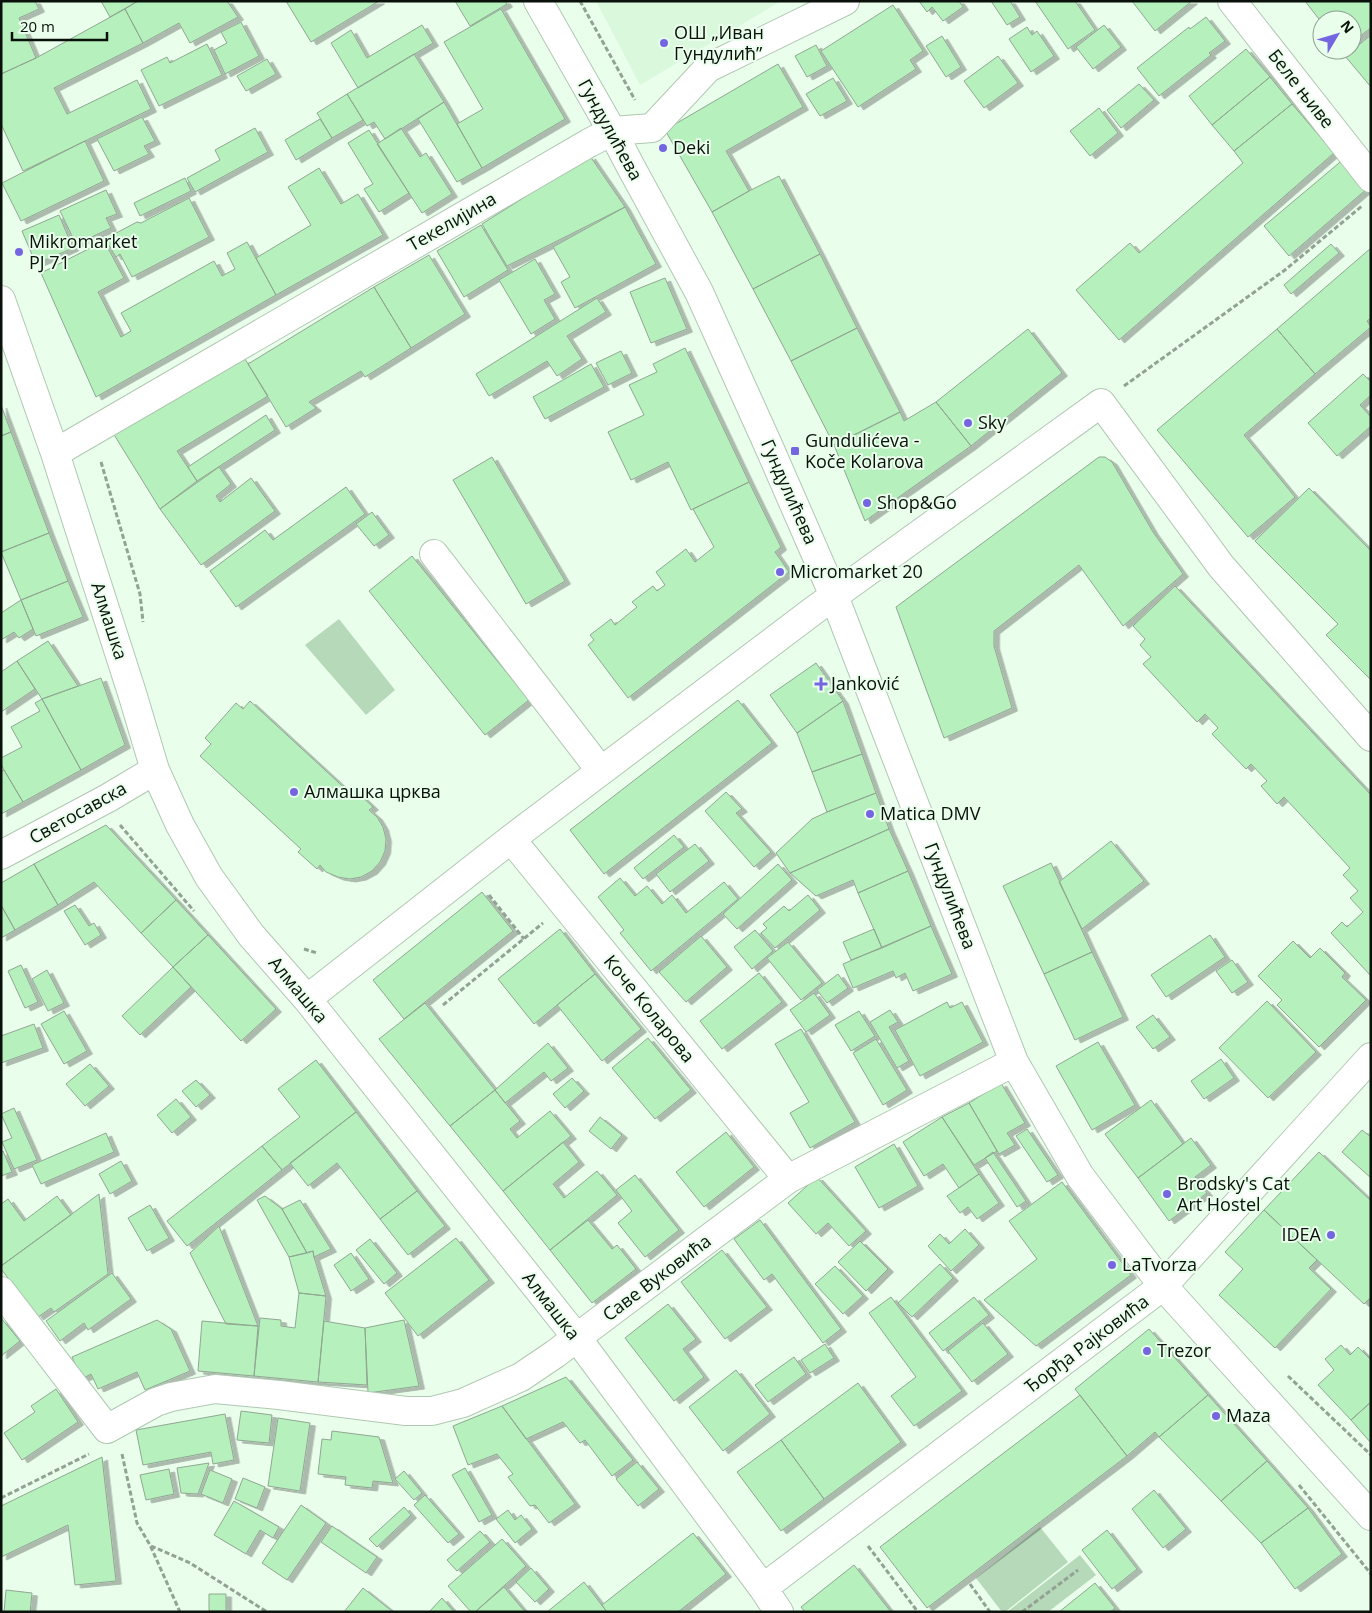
<svg xmlns="http://www.w3.org/2000/svg" width="1372" height="1613" viewBox="0 0 1372 1613" font-family="'Open Sans',sans-serif">
	<style>
		.built { fill: #d9f8dc }
		.green { fill: #b5d9b9 }
		.building { fill: #b6f0bd; stroke: #90a792; filter: url(#shadow) }
		.lines { fill: none; stroke-linecap: round; stroke-linejoin: round }
		.minor-casing { stroke: #b0c8b2; stroke-width: 30 }
		.path { stroke: #92a294; stroke-width: 3; stroke-dasharray: 5 2.5; stroke-linecap: butt }
		.minor { stroke: #fff; stroke-width: 28 }
		.poi-dot { fill: #7466e1; stroke: #e9feeb; stroke-width: 2 }
		.labels { text-anchor: middle; stroke-width: 4; stroke-linejoin: round; paint-order: stroke }
		.poi-label { font-size: 18px; fill: #09110a; stroke: #e9feeb; text-anchor: start }
		.street-label { font-size: 18px; fill: #09110a; stroke: #e9feeb }
	</style>
	<defs>
		<filter id="shadow"><feDropShadow dx="5.5" dy="3" stdDeviation="0" flood-color="#0004"/></filter>
	</defs>
	<rect width="100%" height="100%" fill="#e9feeb"/>
	<path class="built" d="M596,1h185l-141,84z"/>
	<path class="green" d="M339,619l56,71 -29,25 -61,-70z
		M1040,1527l28,35 -63,50h-3l-26,-34z
		M1080,1555l16,20 -48,37h-41z"/>
	<path class="building" d="M1,1h34l4,8 -20,9 17,40 -35,16z
		M101,1h37l-28,16z
		M138,1h89l11,16 -48,26 -11,-20 -36,20 -18,-34z
		M286,1h93l-68,41z
		M455,1h50l2,3 -37,22z
		M919,1h40l4,6 -20,14 -11,-14 -5,5z
		M991,1h19l10,16 -13,8z
		M1035,1h40l20,29 -27,19z
		M1132,1h60l-37,30z
		M1305,1h66v27l-19,14v-22h-30v3z
		M893,5l30,46 -13,9 6,9 -58,38 -37,-56z
		M125,9l18,34 -89,45 13,26 70,-34 14,29 -128,62 -22,-47v-50l35,-16z
		M501,9l64,110 -83,49 -25,-44 26,-15 -39,-67z
		M1206,17l19,24 -16,12 2,2 -52,41 -22,-28 52,-41 1,2z
		M241,22l18,34 -34,18 -11,-24 13,-7 -6,-11z
		M422,25l11,18 -75,45 -27,-45 20,-13 16,28z
		M1104,25l17,22 -28,22 -17,-22z
		M1027,27l5,8 5,-4 17,25 -23,16 -22,-33z
		M1371,35v52l-26,-31z
		M942,36l19,31 -15,10 -20,-31z
		M207,44l15,31 -63,31 -18,-36 26,-13 3,6z
		M816,45l11,21 -20,11 -12,-21z
		M1246,49l24,28 -58,48 -23,-29z
		M414,54l30,48 -59,37 -11,-17 -7,4 -20,-32z
		M998,56l20,27 -34,25 -20,-27z
		M267,59l9,15 -30,17 -9,-15z
		M778,64l25,43 -77,44 23,40 -37,21 -47,-82z
		M1270,77l22,27 -58,47 -22,-26z
		M833,78l14,23 -27,15 -14,-22z
		M1139,84l15,16 -33,28 -14,-18z
		M347,94l16,26 -31,18 -15,-25z
		M444,102l38,66 -25,14 -39,-63z
		M1292,104l42,49 -215,187 -43,-50 54,-47 9,10 104,-90 -9,-12z
		M1099,108l19,25 -28,23 -20,-25z
		M142,117l13,24 -11,5 5,8 -35,17 -17,-32z
		M320,119l12,19 -36,22 -11,-20z
		M255,128l13,24 -73,40 -8,-14 33,-18 -5,-10z
		M401,128l19,29 6,-4 26,41 -30,19 -45,-69z
		M369,130l40,63 -30,19 -15,-23 9,-5 -25,-41z
		M85,141l19,40 -83,40 -19,-38z
		M590,156l35,51 -118,59 -25,-42z
		M1345,158l24,29 -80,69 -25,-30z
		M319,168l22,36 17,-10 25,41 -107,60 -20,-37 55,-33 -23,-38z
		M779,176l41,78 -67,35 -41,-77 37,-21z
		M185,178l6,13 -51,25 -6,-13z
		M106,190l11,24 -11,4 5,10 -35,16 -16,-33z
		M189,198l20,39 -77,40 -12,-23 -4,3 -11,-18 32,-17 4,1z
		M625,207l31,57 -81,44 -14,-26 9,-5 -17,-30z
		M59,215l14,33 -37,16 -14,-33z
		M481,225l27,45 -44,27 -27,-46z
		M104,241l20,37 -26,14 23,45 10,-6 -10,-18 93,-52 8,15 13,-7 -8,-16 20,-11 29,53 -180,102 -55,-124z
		M1331,244l8,9 -48,41 -7,-9z
		M1371,248v70l-4,3 4,6 -56,47 -38,-45z
		M820,254l37,74 -66,33 -38,-72z
		M429,255l36,59 -54,34 -37,-61z
		M535,259l20,35 -11,6 11,19 -24,15 -32,-54z
		M665,278l22,51 -36,14 -21,-51z
		M374,287l37,61 -46,29 -4,-6 -52,31 7,6 -30,19 -38,-63z
		M597,298l9,14 -39,24 15,23 -25,17 -10,-15 -58,35 -13,-22z
		M857,328l43,84 -66,33 -43,-84z
		M1028,329l34,44 -91,73 -35,-44z
		M1277,329l38,45 -71,61 51,62 -47,40 -91,-107z
		M685,348l64,134 -58,28 -23,-48 -37,18 -23,-48 36,-17 -15,-30 28,-13 -4,-8z
		M621,351l11,22 -24,12 -12,-22z
		M245,359l23,37 -91,55 20,30 -37,28 -47,-76z
		M591,364l13,23 -59,32 -12,-22z
		M1363,374l8,8v13l-11,10 11,12v9l-34,30 -29,-33z
		M936,402l35,44 -106,75 -31,-76 66,-33 4,9z
		M1,405l10,27 -10,4z
		M266,415l9,15 -78,51 -9,-14z
		M11,432l38,101 -48,19v-116z
		M492,457l73,124 -39,23 -73,-124z
		M1099,457h6l7,5 41,70 30,42 -60,52 -44,-61 -85,66v15l18,62 -68,30 -48,-131z
		M219,467l12,17 -15,12 4,6 31,-24 24,33 -74,54 -41,-56z
		M749,482l32,65 -6,5 14,20 -161,126 -40,-53 6,-5 -4,-5 21,-16 4,6 22,-18 -5,-5 21,-16 4,5 8,-6 -9,-13 30,-23 9,13 19,-15 -21,-38z
		M346,487l19,27 -129,93 -26,-36 55,-41 8,10z
		M1309,488l62,63v129l-45,-45 12,-11 -83,-83z
		M372,512l17,23 -15,11 -18,-22z
		M49,533l19,48 -47,19 -20,-48z
		M412,556l117,144 -44,35 -116,-144z
		M68,581l15,36 -47,19 -15,-36z
		M1175,586l196,209v181l-40,-43 11,-11 5,5 16,-15 -13,-14 8,-7 -15,-16 7,-7 -66,-71 -7,7 -16,-18 6,-5 -16,-17 -5,5 -34,-35 6,-6 -13,-14 -8,8 -54,-58 8,-7 -11,-12 5,-6 -12,-13z
		M21,600l12,29 -14,9 -5,-6 -13,8v-27z
		M48,641l30,45 -36,13 -25,-38z
		M17,661l18,28 -34,23v-40z
		M816,663l27,38 -46,32 -27,-38z
		M101,678l24,67 -44,25 -39,-71z
		M42,699l39,71 -58,32 -19,-32 -3,-6v-6l21,-11 -11,-20 29,-16 -5,-8z
		M738,700l34,43 -168,131 -34,-44z
		M250,701l101,93 4,-4 18,17 -4,3 8,7 6,10 3,12 -1,12 -5,11 -8,9 -11,6 -11,2 -12,-2 -12,-5 -6,-7 -3,4 -19,-17 3,-3 -101,-93 11,-12 -6,-6 31,-35 7,6z
		M843,701l19,53 -50,18 -15,-39z
		M862,754l14,39 -49,19 -15,-40z
		M4,770l19,32 -22,12v-43z
		M726,792l16,17 -6,4 35,39 -17,15 -49,-56z
		M876,793l13,36 -99,44 -14,-20 36,-34 15,-7z
		M106,825l70,75 -35,33 -47,-51 -36,23 -24,-41z
		M889,829l19,42 -50,22 -5,-13 -37,16 -26,-23z
		M674,835l10,12 -41,32 -9,-11z
		M1111,841l33,40 -62,48 -23,-47z
		M695,844l14,17 -39,31 -14,-18z
		M1051,863l41,89 -48,22 -41,-88z
		M34,864l24,41 -43,25 -14,-25v-22z
		M778,864l14,16 -55,49 -14,-15z
		M908,871l23,55 -49,22 -24,-55z
		M620,878l15,18 12,-10 15,18 10,-9 14,18 38,-31 14,17 -87,72 -31,-38 4,-3 -26,-33z
		M482,892l31,39 -109,88 -31,-39z
		M808,895l12,15 -45,38 -14,-15 6,-5 -4,-4 21,-18 5,5z
		M176,900l32,35 -35,32 -32,-34z
		M1,905l14,25 -14,8z
		M75,905l14,21 5,-3 7,12 -16,10 -21,-34z
		M931,926l21,48 -39,17 -8,-18 -9,5 -3,-7 -40,17 -10,-24z
		M560,929l35,45 -61,50 -36,-45z
		M874,929l8,19 -31,12 -8,-18z
		M755,930l18,21 -21,18 -18,-22z
		M208,935l68,74 -35,32 -68,-74z
		M1210,935l15,22 -59,40 -15,-22z
		M701,936l26,31 -41,35 -27,-30z
		M1293,941l17,17 10,-10 25,25 -3,4 24,23 -47,47 -42,-42 5,-5 -24,-24z
		M788,942l34,41 -21,17 -34,-42z
		M1092,952l31,65 -48,23 -31,-66z
		M1232,960l16,22 -16,11 -16,-22z
		M21,965l17,37 -13,6 -17,-37z
		M173,967l18,20 -51,48 -18,-19z
		M47,970l17,33 -16,8 -16,-32z
		M759,973l23,29 -60,47 -22,-28z
		M595,974l46,55 -39,32 -45,-56z
		M838,974l10,14 -21,15 -10,-13z
		M814,993l16,22 -24,17 -16,-22z
		M1267,1001l49,51 -48,46 -49,-50z
		M947,1002l3,6 12,-6 21,40 -63,34 -25,-46z
		M425,1003l70,87 -45,36 -71,-87z
		M890,1010l8,12 -9,5 20,34 -12,7 -27,-46z
		M64,1011l23,40 -23,13 -23,-40z
		M859,1011l16,25 -24,15 -16,-26z
		M1153,1015l17,22 -17,12 -17,-22z
		M34,1024l9,24 -42,15v-27z
		M801,1029l54,93 -45,26 -20,-35 19,-11 -34,-58z
		M648,1038l43,52 -36,29 -43,-51z
		M876,1039l31,51 -24,15 -30,-52z
		M1098,1042l37,63 -43,25 -36,-64z
		M548,1043l20,25 -17,13 -7,-9 -39,31 -10,-13z
		M1221,1059l13,19 -30,21 -13,-18z
		M316,1060l40,52 -74,58 -20,-24 38,-29 -22,-28z
		M90,1064l19,22 -24,20 -19,-22z
		M572,1078l12,13 -19,17 -12,-14z
		M196,1080l14,15 -14,12 -14,-16z
		M1001,1083l24,40 -18,10 8,12 -16,9 -30,-51z
		M495,1090l25,31 -10,8 7,9 33,-27 21,25 -68,55 -53,-65z
		M176,1099l15,18 -19,16 -15,-18z
		M1151,1100l32,44 -45,34 -33,-44z
		M969,1103l28,48 -23,14 -32,-48z
		M14,1108l23,52 -23,9 -12,-27 10,-4 -11,-24z
		M356,1112l61,79 -37,28 -43,-56 -29,23 -18,-23z
		M600,1117l22,18 -11,14 -22,-18z
		M942,1117l37,57 -20,14 -16,-24 -19,12 -21,-34z
		M1027,1129l31,46 -11,7 -31,-46z
		M1362,1130l9,7v41l-29,-26z
		M726,1132l28,35 -50,40 -28,-35z
		M106,1133l8,19 -73,32 -9,-19z
		M1191,1138l20,27 -16,12 12,16 -38,28 -31,-43z
		M563,1142l16,20 -26,22 11,14 33,-27 20,24 -67,55 -47,-59z
		M894,1144l24,42 -39,22 -24,-41z
		M262,1146l20,24 -95,76 -20,-25z
		M3,1151l9,21 -11,4v-24z
		M993,1152l33,49 -9,6 -32,-49z
		M1319,1152l52,49v96l-7,7 -100,-94z
		M121,1161l11,20 -22,13 -11,-20z
		M979,1174l20,29 -22,16 -9,-12 -8,6 -13,-17z
		M635,1175l44,55 -34,27 -27,-34 14,-12 -16,-21z
		M817,1177l49,54 -17,15 -21,-23 -12,11 -28,-31z
		M1062,1182l69,93 -95,71 -52,-46 53,-41 -28,-38z
		M417,1191l28,35 -37,29 -28,-36z
		M99,1194l9,80 -54,38 -3,-4 -13,9 -37,-48v-3z
		M57,1196l14,19 -70,51v-62l7,-5 16,22z
		M265,1196l17,13 25,44 -18,4 -32,-57z
		M300,1200l31,49 -17,8 -1,-6 -6,2 -25,-44z
		M150,1205l19,33 -22,13 -19,-33z
		M1264,1210l53,50 -8,8 22,21 -56,59 -56,-53 24,-26 -18,-17z
		M588,1220l24,29 5,-4 19,24 -44,34 -42,-53z
		M760,1220l81,109 -18,14 -51,-69 -8,6 -30,-41z
		M219,1226l39,100 -32,-2 -36,-71z
		M965,1229l14,16 -28,26 -23,-25 12,-12 9,10z
		M456,1238l33,42 -71,56 -33,-43z
		M370,1239l27,34 -13,11 -28,-34z
		M860,1241l28,28 -22,22 -28,-29z
		M722,1250l45,57 -42,32 -44,-57z
		M313,1251l1,6 12,39 -27,-3 -10,-36z
		M351,1253l18,26 -18,12 -17,-26z
		M940,1264l13,14 -41,39 -14,-14z
		M835,1266l28,30 -20,18 -28,-30z
		M112,1273l19,26 -43,31 -4,-7 -24,18 -14,-20z
		M299,1293l27,3 -8,86 -64,-6 6,-58 21,2v6l14,2z
		M891,1297l71,94 -48,35 -23,-30 25,-19 -47,-64z
		M974,1297l15,18 -46,36 -14,-18z
		M668,1304l28,35 -13,10 21,28 -30,24 -49,-63z
		M1,1318l19,23 -19,15z
		M157,1320l14,9 19,42 -45,19 -8,-18 -39,17 -7,-15 -9,5 -10,-22z
		M404,1320l15,66 -51,7 -3,-65z
		M202,1321l56,5 -4,50 -56,-5z
		M324,1321l41,7 2,57 -49,-3z
		M983,1323l25,31 -36,28 -24,-31z
		M1149,1329l59,66 -49,42 -4,-5 -28,24 -52,-67z
		M825,1344l9,14 -24,15 -9,-13z
		M1341,1345l9,10 8,-8 13,13v42l-20,18 -33,-35 16,-15 -9,-11z
		M794,1357l12,17 -38,28 -13,-17z
		M736,1370l34,44 -47,37 -34,-44z
		M566,1377l67,83 -21,16 -27,-36 -5,3 -17,-21 -37,17 -24,-33z
		M858,1383l43,59 -77,57 -43,-59z
		M56,1389l22,33 -56,38 -18,-27 31,-21 -4,-6z
		M1080,1395l47,61 -200,152 -47,-61z
		M1208,1395l59,66 -46,40 -62,-64z
		M1371,1402v41l-20,-23z
		M502,1406l73,98 -26,19 -14,-18 -5,1 -22,-29 5,-3 -16,-20 -29,11 -15,-39z
		M241,1411l31,4 -3,28 -32,-3z
		M225,1414l9,46 -21,4 -2,-12 -68,13 -7,-35z
		M278,1418l32,5 -10,68 -32,-5z
		M332,1431l47,6 14,46 -20,-2 -1,7 -27,-3 1,-8 -28,-3 4,-35 9,1z
		M781,1440l43,59 -43,32 -44,-59z
		M102,1457l14,124 -41,4 -7,-60 -67,32v-51z
		M1267,1461l41,47 -47,35 -40,-42z
		M637,1462l22,27 -21,17 -22,-27z
		M209,1463l-11,31 -17,-1 -4,-25z
		M465,1468l27,47 -13,7 -27,-47z
		M169,1469l5,25 -28,6 -6,-25z
		M210,1470l22,9 -9,24 -22,-9z
		M404,1471l18,22 -8,7 -19,-21z
		M243,1478l22,9 -8,21 -22,-9z
		M1154,1490l32,39 -23,19 -31,-39z
		M425,1495l34,39 -11,9 -34,-38z
		M234,1501l45,26 -6,11 -13,-8 -14,24 -32,-19z
		M301,1505l25,18 -39,57 -25,-17z
		M404,1507l7,8 -34,32 -8,-8z
		M1308,1508l34,46 -47,35 -34,-46z
		M508,1510l7,10 6,-5 11,14 -17,14 -19,-24z
		M332,1526l45,31 -11,16 -45,-31z
		M1107,1530l30,39 -25,20 -30,-39z
		M480,1531l10,11 -33,29 -10,-11z
		M693,1533l33,41 -48,38h-71l-5,-7z
		M502,1539l24,27 -51,46h-4l-23,-26z
		M854,1565l37,47h-86l-4,-5z
		M531,1568l18,21 -14,13 -19,-20z
		M584,1582l23,30h-60z
		M1095,1583l20,25 -5,4h-51z
		M504,1587l21,25h-50z
		M363,1588l30,24h-49z
		M6,1590l26,3 -2,19h-26z
		M209,1594h17v17h-17z
		M442,1598l12,14h-25z"/>
	<g class="lines">
		<g class="minor-casing">
			<path id="minor" d="M538,1l74,130 20,38 67,123 70,155 65,149 180,466 66,114 83,110 208,230
				M1232,1l139,177
				M1,300l54,153 77,240 23,77 25,55 29,52 42,58 56,64 270,339 186,250 16,24
				M55,453l534,-310 23,-12 40,-3 56,-60 137,-67
				M434,554l167,217
				M511,839l277,340
				M1,855l107,-57 47,-28
				M307,999l204,-160 302,-228 288,-208 120,163 150,171
				M1,1291l106,138 49,-27 15,-5 44,-8 64,6 127,16h26l31,-8 58,-26 34,-23 233,-175 226,-117
				M763,1588l400,-302 208,-229"/>
		</g>
		<path class="path" d="M580,1l55,99
			M1124,386l161,-116 77,-64
			M101,462l39,132 3,28
			M120,825l74,86
			M489,895l35,44
			M304,949l13,4
			M443,1005l100,-82
			M1288,1376l83,79
			M122,1454l15,69 13,22 30,67
			M1299,1485l72,89
			M1,1498l88,-44
			M151,1546l39,17 77,49
			M868,1546l50,66
			M970,1584l20,28
			M1022,1612l56,-42"/>
		<use href="#minor" class="minor"/>
	</g>
	<g class="poi-dot">
		<circle cx="664" cy="43" r="5"/>
		<circle cx="663" cy="148" r="5"/>
		<circle cx="19" cy="252" r="5"/>
		<circle cx="968" cy="423" r="5"/>
		<rect x="790" y="446" width="10" height="10" rx="2.5"/>
		<circle cx="867" cy="503" r="5"/>
		<circle cx="780" cy="572" r="5"/>
		<path d="M818.5 676.5h5v5h5v5h-5v5h-5v-5h-5v-5h5z"/>
		<circle cx="294" cy="792" r="5"/>
		<circle cx="870" cy="814" r="5"/>
		<circle cx="1167" cy="1194" r="5"/>
		<circle cx="1331" cy="1235" r="5"/>
		<circle cx="1112" cy="1265" r="5"/>
		<circle cx="1147" cy="1351" r="5"/>
		<circle cx="1216" cy="1416" r="5"/>
	</g>
	<g class="labels">
		<g class="poi-label">
			<text x="674" y="39">ОШ „Иван<tspan x="674" dy="21">Гундулић”</tspan></text>
			<text x="673" y="154">Deki</text>
			<text x="29" y="248">Mikromarket<tspan x="29" dy="21">PJ 71</tspan></text>
			<text x="978" y="429">Sky</text>
			<text x="805" y="447">Gundulićeva -<tspan x="805" dy="21">Koče Kolarova</tspan></text>
			<text x="877" y="509">Shop&amp;Go</text>
			<text x="790" y="578">Micromarket 20</text>
			<text x="831" y="690">Janković</text>
			<text x="304" y="798">Алмашка црква</text>
			<text x="880" y="820">Matica DMV</text>
			<text x="1177" y="1190">Brodsky's Cat<tspan x="1177" dy="21">Art Hostel</tspan></text>
			<text x="1321" y="1241" text-anchor="end">IDEA</text>
			<text x="1122" y="1271">LaTvorza</text>
			<text x="1157" y="1357">Trezor</text>
			<text x="1226" y="1422">Maza</text>
		</g>
		<g class="street-label">
			<text transform="translate(1301 89) rotate(52)" y="6">Беле њиве</text>
			<text transform="translate(610 130) rotate(61)" y="6">Гундулићева</text>
			<text transform="translate(452 222) rotate(-30)" y="6">Текелијина</text>
			<text transform="translate(789 492) rotate(66)" y="6">Гундулићева</text>
			<text transform="translate(109 621) rotate(72)" y="6">Алмашка</text>
			<text transform="translate(78 813) rotate(-29)" y="6">Светосавска</text>
			<text transform="translate(950 896) rotate(69)" y="6">Гундулићева</text>
			<text transform="translate(298 990) rotate(50)" y="6">Алмашка</text>
			<text transform="translate(649 1009) rotate(51)" y="6">Коче Коларова</text>
			<text transform="translate(657 1278) rotate(-37)" y="6">Саве Вуковића</text>
			<text transform="translate(551 1306) rotate(52)" y="6">Алмашка</text>
			<text transform="translate(1087 1344) rotate(-37)" y="6">Ђорђа Рајковића</text>
		</g>
	</g>
	<rect width="1372" height="1613" fill="none" stroke="#09110a" stroke-width="5"/>
	<g transform="translate(1337 35) rotate(52)"><circle r="24" fill="#e9feeb" stroke="#8f9f91"/>
	<path d="M0-4L9 19L0 12L-9 19Z" fill="#7466e1"/>
	<text y="-8" font-size="14" font-weight="bold" text-anchor="middle" fill="#09110a">N</text>
	</g>
	<path d="M12 32v8h95v-8" fill="none" stroke="#09110a" stroke-width="2.5"/>
	<text x="20" y="32" font-size="15" fill="#09110a" stroke="#e9feeb" stroke-width="4" paint-order="stroke">20 m</text>
</svg>
